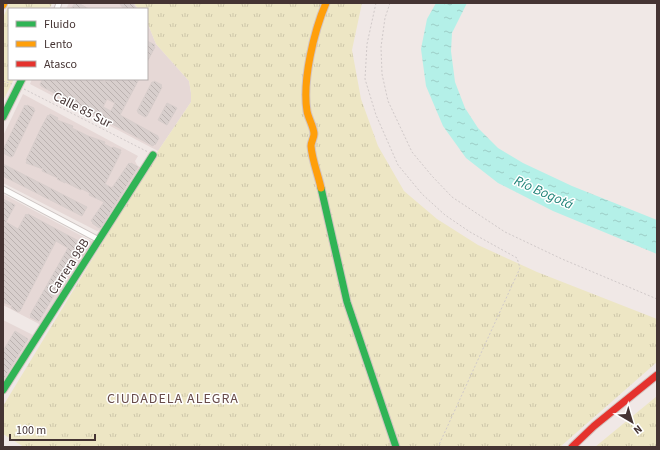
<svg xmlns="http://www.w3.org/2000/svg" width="660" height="450" viewBox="0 0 660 450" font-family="'Source Sans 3',sans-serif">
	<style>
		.residential { fill: #e6d8d6 }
		.grass { fill: url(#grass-tufts) }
		.water { fill: url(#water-ripples) }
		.building { fill: url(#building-back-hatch); stroke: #d8cecc; fill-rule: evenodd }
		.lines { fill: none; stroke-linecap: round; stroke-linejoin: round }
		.street-casing { stroke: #ccc4c2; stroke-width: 7 }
		.fast-casing { stroke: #d2c4c0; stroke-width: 9 }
		.slow-casing { stroke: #d2c4c0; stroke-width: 9 }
		.jam-casing { stroke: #d2c4c0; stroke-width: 9 }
		.path { stroke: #d0c9c9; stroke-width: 1; stroke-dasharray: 2 2; stroke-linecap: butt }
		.street { stroke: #fdfcfb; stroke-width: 5 }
		.fast { stroke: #30b455; stroke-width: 7 }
		.slow { stroke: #ff9f0a; stroke-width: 7 }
		.jam { stroke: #e5322d; stroke-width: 7 }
		.labels { text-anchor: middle; stroke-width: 3; stroke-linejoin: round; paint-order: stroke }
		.street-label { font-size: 13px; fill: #453433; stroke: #fff }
		.water-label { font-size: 14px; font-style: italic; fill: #208479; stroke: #fff }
		.neighbourhood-label { font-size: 14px; letter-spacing: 1px; fill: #684c4a; stroke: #fff }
	</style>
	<defs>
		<pattern id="grass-tufts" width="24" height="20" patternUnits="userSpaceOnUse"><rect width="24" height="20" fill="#ede6c4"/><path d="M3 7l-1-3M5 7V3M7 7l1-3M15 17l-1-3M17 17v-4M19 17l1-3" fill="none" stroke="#cdc6a9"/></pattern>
		<pattern id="water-ripples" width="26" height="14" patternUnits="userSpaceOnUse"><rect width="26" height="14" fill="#b4f0e8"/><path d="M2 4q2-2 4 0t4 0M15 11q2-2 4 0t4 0" fill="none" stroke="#9ccec7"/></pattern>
		<pattern id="building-back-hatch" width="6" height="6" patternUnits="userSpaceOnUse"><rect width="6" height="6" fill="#d8cfcd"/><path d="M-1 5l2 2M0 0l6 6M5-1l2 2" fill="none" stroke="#bbb2b0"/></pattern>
	</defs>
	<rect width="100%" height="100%" fill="#f0e8e6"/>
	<path class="residential" d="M69,3h65l4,6h-72z
		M147,22l9,22 33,37 2,12v9l-33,49 -128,-67 2,-5h115z
		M23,94l115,62 -3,5 2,4 4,3 -41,62 -3,1 -94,-48v-47z
		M3,194l90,48 -52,83 -38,-20z
		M3,320l30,15 -30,48z"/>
	<path class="grass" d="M10,3h39l3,1 -3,5h-40v70h5l-11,22v-84z
		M134,3h228l-10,47 9,49 17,47 26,45 33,28 41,26 59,27 120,47v43l-97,85h-536l-21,-13v-28l155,-255 33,-49v-9l-2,-12 -33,-37 -9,-22v-13h-9z
		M657,396v51h-62z"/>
	<path class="water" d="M436,3h31l-15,30 -1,18 4,31 10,26 13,20 20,20 25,15 49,23 85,34v34l-104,-43 -55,-28 -32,-25 -23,-32 -17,-40 -5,-37 6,-30z"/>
	<path class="building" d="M75,3h3l11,6h-18z
		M119,3h13l4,6h-12z
		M147,41l8,4 -1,1 1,1 -8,15z
		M43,79h56l6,3 1,-3h33l-19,36 38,21v1l1,1 -4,7 -1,-1 -1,2 -112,-60 -1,-2zM107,99l8,4 -4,8 -8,-4z
		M154,81l8,4 -1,1 1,1 -15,29 -2,1 -7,-4v-1l-1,-1 15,-29h2z
		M167,103l10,5 -10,17 -9,-5z
		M25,105l1,1 1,-1 7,3v2h1l-22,46 -2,1 -8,-4v-3z
		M50,114l8,4 -1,2 16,6 -1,2 16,8 17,6 -1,2 8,4 1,-1 8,3 -1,2h1l-16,32 7,4 17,-25 1,1 1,-1 7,4 -37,60 -2,1 -7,-5 1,-1 -2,-1 13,-19 -15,-7 1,-2 -8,-4 -1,1 -16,-8v1l-8,-4 1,-1 -16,-7 1,-2 -17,-6 1,-2 -1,-1 15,-32 7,-13 1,1z
		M3,164l84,43 -5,9 -79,-40z
		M3,199l12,6 -9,17 12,7 8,-15 1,1 1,-1 60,32 -5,10 -7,-4 -4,8 2,1 -35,60h-1l-8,-4 1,-1 -1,-1 38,-67 -12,-7 -36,70 -2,1 -7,-4 1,-2 -9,-4z
		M15,331l13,8 -25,41v-29z"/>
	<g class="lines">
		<g class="street-casing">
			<path id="street" d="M57,9l2,-6
				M3,189l96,51"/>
		</g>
		<g class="fast-casing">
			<path id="fast" d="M3,117l19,-38
				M321,188l26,114 49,145
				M3,390l150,-235"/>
		</g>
		<g class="slow-casing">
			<path id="slow" d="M3,5l1,-2
				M321,188c-3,-14 -9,-28 -10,-42 0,-4 3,-8 3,-12 0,-7 -6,-16 -7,-23 -5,-30 7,-80 19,-108"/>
		</g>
		<g class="jam-casing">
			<path id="jam" d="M572,447l22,-21 63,-51"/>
		</g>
		<path class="path" d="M376,3l-9,41 -2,35 11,36 22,50 24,29 23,21 25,17 47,26 3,10 -82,179
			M390,3l-5,15 -4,29 1,27 6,27 24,51 20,24 20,21 53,35 57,27 95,40
			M3,81l9,3
			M24,89l124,63"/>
		<use href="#street" class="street"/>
		<use href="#fast" class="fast"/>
		<use href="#slow" class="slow"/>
		<use href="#jam" class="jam"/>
	</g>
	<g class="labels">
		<g class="street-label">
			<text transform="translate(83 109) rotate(27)" y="5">Calle 85 Sur</text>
			<text transform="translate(68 266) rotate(-57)" y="5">Carrera 98B</text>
		</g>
		<g class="water-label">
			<text transform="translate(544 192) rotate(24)" y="5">Río Bogotá</text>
		</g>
		<g class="neighbourhood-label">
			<text x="173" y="403">CIUDADELA ALEGRA</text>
		</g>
	</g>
	<rect width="660" height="450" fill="none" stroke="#453433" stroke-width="8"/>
	<rect x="8" y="8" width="140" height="72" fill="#ffffff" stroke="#b5aead"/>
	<rect x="16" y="21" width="20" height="6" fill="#30b455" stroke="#b5aead"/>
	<text x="44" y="28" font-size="12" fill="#453433">Fluido</text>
	<rect x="16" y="41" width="20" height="6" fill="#ff9f0a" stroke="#b5aead"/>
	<text x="44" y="48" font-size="12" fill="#453433">Lento</text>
	<rect x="16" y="61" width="20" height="6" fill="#e5322d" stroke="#b5aead"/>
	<text x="44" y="68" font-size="12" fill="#453433">Atasco</text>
	<g transform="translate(632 422) rotate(142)" stroke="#ffffff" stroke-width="3" paint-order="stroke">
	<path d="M0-3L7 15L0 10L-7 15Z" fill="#453433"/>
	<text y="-6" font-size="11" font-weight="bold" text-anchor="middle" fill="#453433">N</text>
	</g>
	<path d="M10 434v6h85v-6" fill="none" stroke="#453433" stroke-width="2"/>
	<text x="16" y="434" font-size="12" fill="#453433" stroke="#ffffff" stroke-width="3" paint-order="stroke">100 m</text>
</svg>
